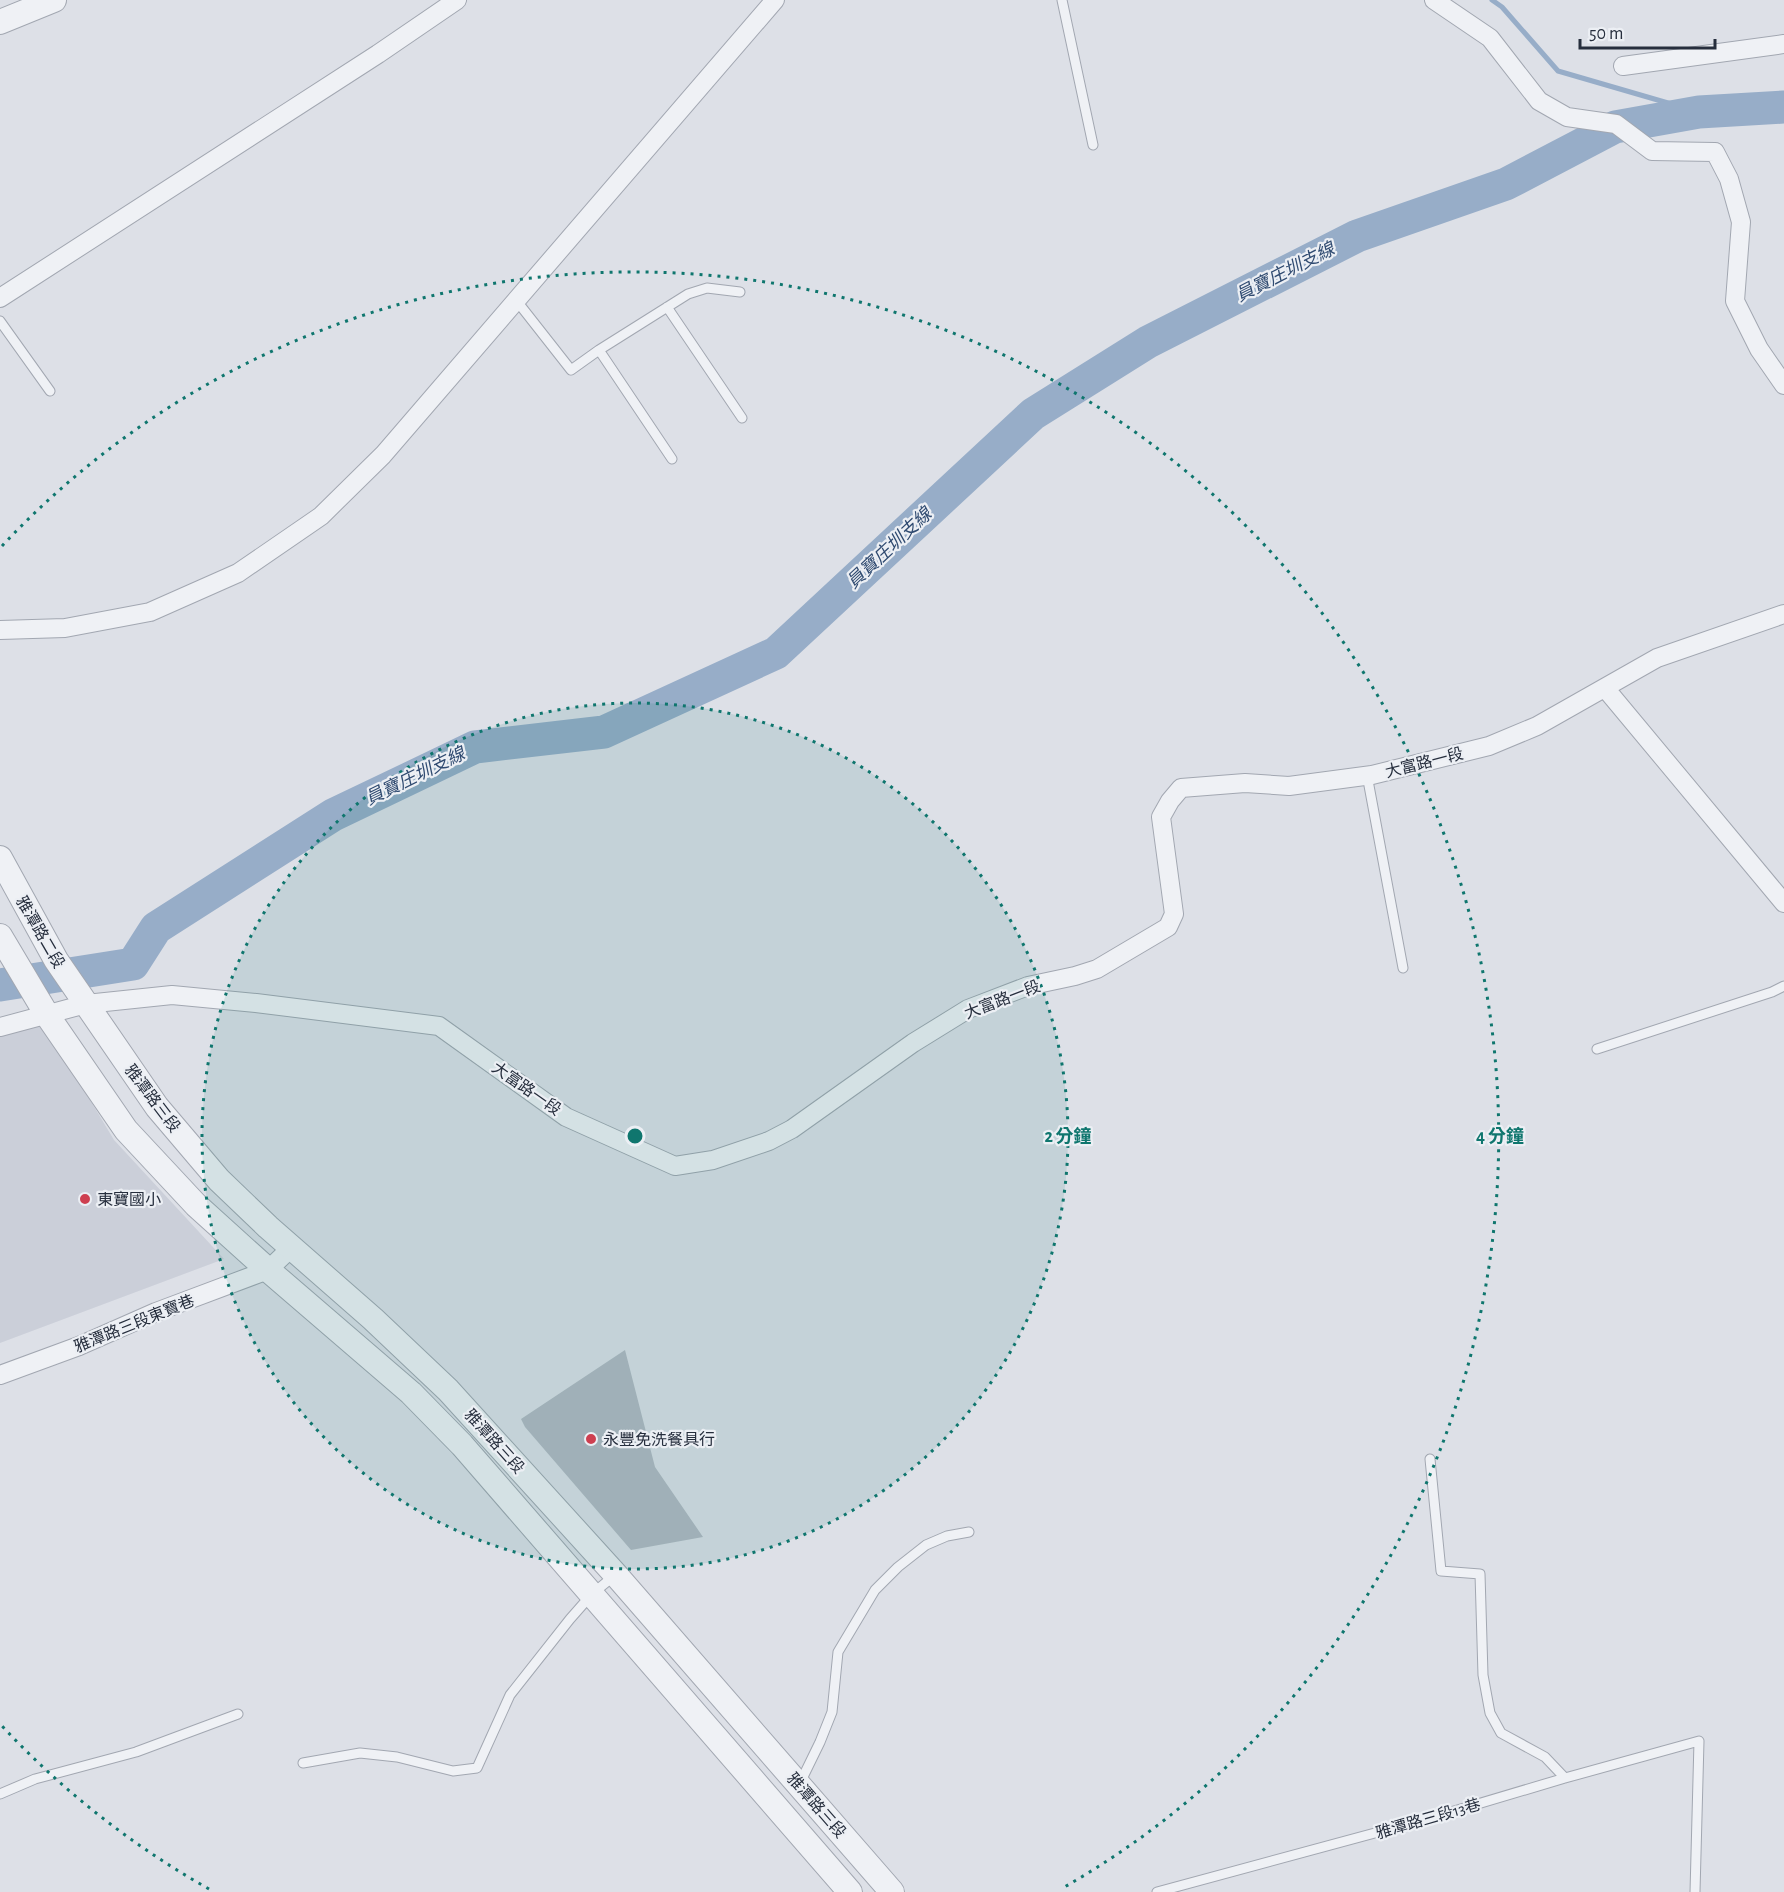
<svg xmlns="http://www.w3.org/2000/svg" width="1784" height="1892" viewBox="0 0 1784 1892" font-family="'Alegreya Sans','Noto Sans TC',sans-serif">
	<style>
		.built { fill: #cbcfd9 }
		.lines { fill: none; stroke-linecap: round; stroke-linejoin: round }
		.stream { stroke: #97adc8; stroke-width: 5 }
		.river { stroke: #97adc8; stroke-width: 33 }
		.building { fill: #b4b9c3 }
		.service-casing { stroke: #a2a7b1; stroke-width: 11 }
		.minor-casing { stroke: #a2a7b1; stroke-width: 20 }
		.tertiary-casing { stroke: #a2a7b1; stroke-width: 26 }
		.service { stroke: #eff1f5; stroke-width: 9 }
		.minor { stroke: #eff1f5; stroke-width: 18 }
		.tertiary { stroke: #eff1f5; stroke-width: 24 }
		.ring { fill: none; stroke: #0f766e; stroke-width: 3; stroke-dasharray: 3 6 }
		.poi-dot { fill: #ce3f50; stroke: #eceff4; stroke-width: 2 }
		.labels { text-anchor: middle; stroke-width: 4.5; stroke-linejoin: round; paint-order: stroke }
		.street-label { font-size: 16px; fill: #262e3d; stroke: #eceff4 }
		.poi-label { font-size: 16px; fill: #262e3d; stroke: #eceff4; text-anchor: start }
		.water-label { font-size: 18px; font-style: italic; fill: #304b71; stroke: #eceff4 }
		.centre { fill: #0f766e; stroke: #eceff4; stroke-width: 3 }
		.ring-label { font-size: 18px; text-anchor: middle; font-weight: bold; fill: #0f766e; stroke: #eceff4; stroke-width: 4.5; stroke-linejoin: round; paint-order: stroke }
	</style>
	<rect width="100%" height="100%" fill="#dde0e7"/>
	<path class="built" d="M44,1023l70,117 110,119 -224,84v-309z"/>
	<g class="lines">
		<path class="stream" d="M1492,0l10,7 56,64 141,41"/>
		<path class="river" d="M0,985l133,-21 23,-36 177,-113 142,-68 129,-15 172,-79 257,-239 115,-72 209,-106 149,-52 109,-57 84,-15 85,-5"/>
	</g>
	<path class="building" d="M625,1350l30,117 48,70 -72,13 -106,-123 -4,-8z"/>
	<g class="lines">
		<g class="service-casing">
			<path id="service" d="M1062,0l31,145
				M516,300l55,70 28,-20 73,109
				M667,307l75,111
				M0,321l50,70
				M599,350l89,-56 19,-6 33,4
				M1367,775l36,193
				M1597,1049l175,-57 12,-6
				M1430,1459l11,112 39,3 3,101 7,38 11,20 44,24 20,21
				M303,1763l57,-10 37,4 56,14 24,-3 33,-73 60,-76 22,-25 22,-18
				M800,1783l20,-41 12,-30 6,-60 37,-62 23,-23 28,-22 21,-9 22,-4
				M0,1794l35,-15 101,-27 102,-38
				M1157,1892l277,-75 131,-39 134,-37 -4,151"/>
		</g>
		<g class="minor-casing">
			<path id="minor" d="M1434,0l56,38 49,63 28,16 49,7 36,27 63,1 14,27 12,43 -6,79 24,48 25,36
				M1623,66l161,-22
				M0,298l378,-244 79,-54
				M0,630l65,-2 85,-16 88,-39 83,-57 62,-61 392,-455
				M1605,688l179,215
				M0,1027l86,-23 86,-9 84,8 183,23 127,91 109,49 38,-6 56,-19 23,-12 121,-86 55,-34 60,-23 47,-10 22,-7 71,-42 6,-13 -13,-97 9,-16 11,-13 64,-5 44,3 83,-11 117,-29 48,-20 120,-68 127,-44
				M0,1375l79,-29 77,-34 112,-42 23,-22"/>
		</g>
		<g class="tertiary-casing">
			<path id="tertiary" d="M0,22l54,-22
				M0,858l56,102 101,147 62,73 49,47 105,92 75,71 168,185 276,317
				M0,936l47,79 79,115 70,75 72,65 143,123 51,52 388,447"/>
		</g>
		<use href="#service" class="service"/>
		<use href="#minor" class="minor"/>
		<use href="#tertiary" class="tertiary"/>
	</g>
	<circle cx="635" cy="1136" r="433" fill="#0f766e" fill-opacity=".12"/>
	<g class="ring">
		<circle cx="635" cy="1136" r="433"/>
		<path d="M209 1889A865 865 0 0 1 2 1726M2 546A865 865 0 1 1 1061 1889"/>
	</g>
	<g class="poi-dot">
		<circle cx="85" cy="1199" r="6"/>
		<circle cx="591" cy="1439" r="6"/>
	</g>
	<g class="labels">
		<g class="street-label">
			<text transform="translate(1424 762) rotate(-14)" y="6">大富路一段</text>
			<text transform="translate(41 932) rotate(60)" y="6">雅潭路二段</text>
			<text transform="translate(1002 999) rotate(-21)" y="6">大富路一段</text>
			<text transform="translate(527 1088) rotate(35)" y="6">大富路一段</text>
			<text transform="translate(153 1098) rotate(53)" y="6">雅潭路三段</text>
			<text transform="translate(134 1323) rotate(-22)" y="6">雅潭路三段東寶巷</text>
			<text transform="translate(495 1441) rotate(48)" y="6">雅潭路三段</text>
			<text transform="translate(817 1805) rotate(49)" y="6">雅潭路三段</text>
			<text transform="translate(1428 1818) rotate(-16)" y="6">雅潭路三段13巷</text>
		</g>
		<g class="poi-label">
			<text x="97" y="1205">東寶國小</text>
			<text x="603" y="1445">永豐免洗餐具行</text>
		</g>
		<g class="water-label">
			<text transform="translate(1285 272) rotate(-27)" y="6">員寶庄圳支線</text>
			<text transform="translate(889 548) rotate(-43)" y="6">員寶庄圳支線</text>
			<text transform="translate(415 776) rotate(-26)" y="6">員寶庄圳支線</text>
		</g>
	</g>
	<circle cx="635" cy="1136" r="9" class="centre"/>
	<g class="ring-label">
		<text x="1068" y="1142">2 分鐘</text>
		<text x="1500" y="1142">4 分鐘</text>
	</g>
	<path d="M1580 39v9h135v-9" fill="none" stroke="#262e3d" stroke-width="3"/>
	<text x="1589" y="39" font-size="18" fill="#262e3d" stroke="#eceff4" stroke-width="4.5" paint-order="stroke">50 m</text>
</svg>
